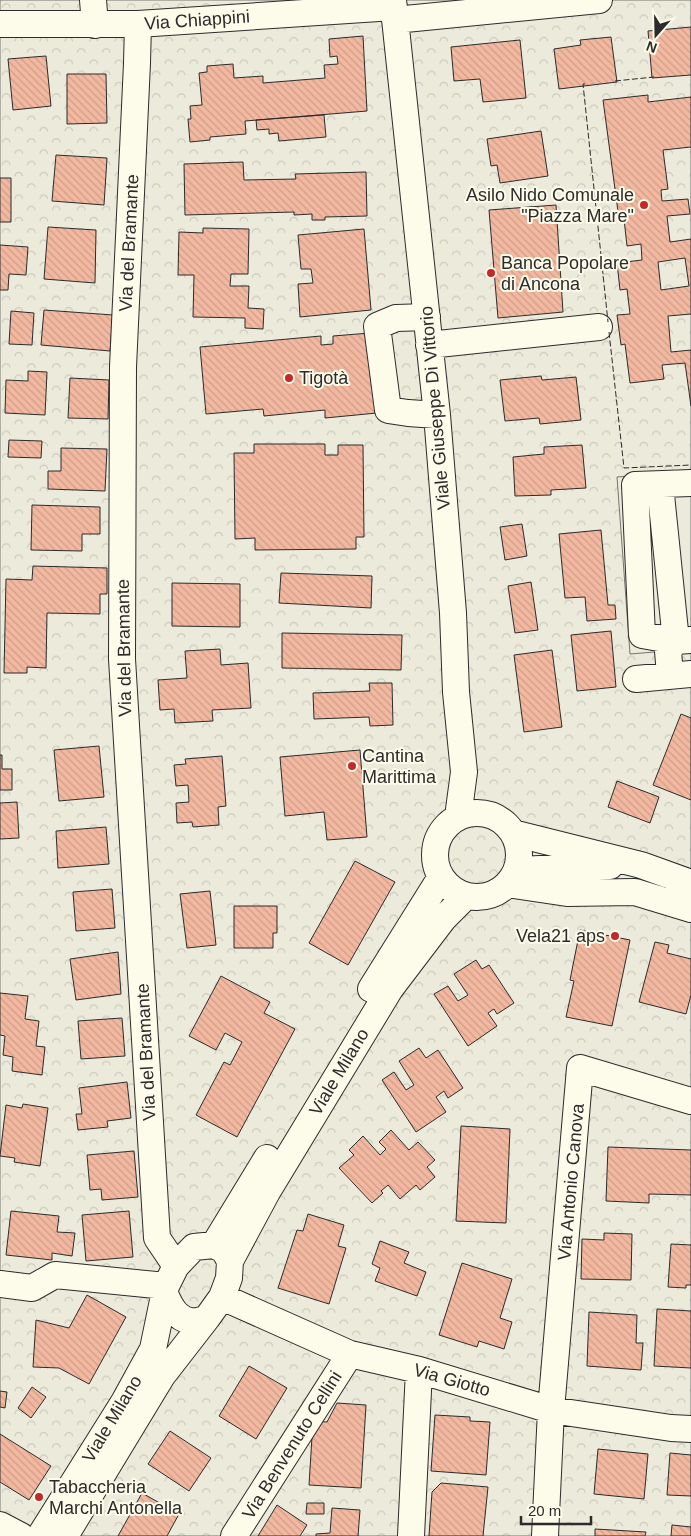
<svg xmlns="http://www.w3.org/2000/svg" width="691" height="1536" viewBox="0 0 691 1536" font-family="Arial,sans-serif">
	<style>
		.forest { fill: url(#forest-crowns); stroke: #74746e }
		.parking { fill: #eceadb; stroke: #74746e }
		.building { fill: url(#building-back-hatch); stroke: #2b2b2b; fill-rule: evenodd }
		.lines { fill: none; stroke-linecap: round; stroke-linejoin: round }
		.minor-casing { stroke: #2b2b2b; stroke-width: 28 }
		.minor { stroke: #fdfbea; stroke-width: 26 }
		.fence { stroke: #2b2b2b; stroke-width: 1; stroke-dasharray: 6 2.5; stroke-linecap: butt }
		.poi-dot { fill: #c62828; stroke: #fdfbea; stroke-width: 2 }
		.labels { text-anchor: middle; stroke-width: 4; stroke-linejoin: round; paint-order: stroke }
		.street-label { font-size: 18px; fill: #2b2b2b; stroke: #fdfbea }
		.poi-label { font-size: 18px; fill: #2b2b2b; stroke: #fdfbea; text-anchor: start }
	</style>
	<defs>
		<pattern id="forest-crowns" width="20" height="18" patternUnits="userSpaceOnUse" patternTransform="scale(1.25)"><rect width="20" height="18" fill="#ecebdb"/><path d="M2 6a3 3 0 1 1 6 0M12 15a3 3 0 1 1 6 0" fill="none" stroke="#cbcabc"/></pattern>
		<pattern id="building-back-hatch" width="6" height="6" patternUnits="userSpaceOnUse" patternTransform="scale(1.25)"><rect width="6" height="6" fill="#f2b8a0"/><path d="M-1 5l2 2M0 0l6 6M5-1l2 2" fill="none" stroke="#d09e8a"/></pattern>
	</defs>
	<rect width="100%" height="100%" fill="#fdfbea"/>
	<path class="forest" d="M0,0h691v1536h-691z"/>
	<path class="parking" d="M691,471v178l-61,5 -13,-177z"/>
	<path class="building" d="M691,27v48l-39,3 -4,-47z
		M363,36l4,75 -122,10 1,13 -36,3v3l-20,2 -2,-23h3l-1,-13 12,-1 -3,-32 8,-1v-6l26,-2 1,14 29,-2v7l62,-5 -1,-13 14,-1 -1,-8 -7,1 -1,-18z
		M611,37l6,45 -58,7 -5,-40 27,-4 -1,-5z
		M520,40l6,58 -43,4 -3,-23 -26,2 -3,-34z
		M46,56l5,50 -38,4 -5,-51z
		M67,74h39l1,49 -40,1z
		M648,95v7l43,-5v50l-28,3 5,39 -7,1 1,11 26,-2 2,15 -23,2 3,26 21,-3v75l-23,2 3,36 20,-2v56l-6,-43 -23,2 2,14 -34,4 -5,-39 -4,1 -4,-30 13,-1 -3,-25 -7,1 -3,-27 25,-3 -1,-16 -14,2 -3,-27h-5l-16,-119zM685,258l4,28 -28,4 -3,-28z
		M324,115l2,22 -47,4 -1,-8 -9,1v-5l-12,1 -1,-10z
		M541,131l7,45 -48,7 -3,-18 -6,1 -4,-27z
		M56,155l51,3 -3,47 -52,-4z
		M243,162l1,18 52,-1 -1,-5 71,-2 1,44 -42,1v3h-13v-6l-18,1v-3l-109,3 -1,-51z
		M0,178h11v44h-11z
		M556,205l7,107 -65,6 -9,-108z
		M48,227l48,3 -1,53 -51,-4z
		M203,228l46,1 -1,45h-17l-1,12h19l-1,22 16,1 -1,20 -18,-1v-10l-52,-1 1,-42h-16l1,-43 24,1z
		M364,229l7,81 -71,7 -2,-33 15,-1 -2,-14h-10l-3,-34z
		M0,245l28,2 -2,28 -17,-1 -1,16h-8z
		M44,310l69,5 -3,36 -69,-6z
		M11,311l23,2 -2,32 -23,-1z
		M370,333l7,80 -52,5v-8l-61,6 -1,-7 -57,5 -6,-67 121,-11v9l12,-1v-8z
		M28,371l19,1 -2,43 -40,-2 1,-33 22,1z
		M541,376l1,4 34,-3 5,43 -41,4 -1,-6 -34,3 -5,-41z
		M70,378l39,2 -1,39 -40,-1z
		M9,440l33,1 -1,17 -33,-1z
		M254,444h71v11h13v-10h25l1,92h-8v12l-101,1v-12l-20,1 -1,-86h20z
		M582,445l4,43 -35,2v5l-36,1 -2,-39 31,-3v-7z
		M61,448l46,1 -2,42 -57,-2v-18h13z
		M32,505l68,2v27h-18v17l-51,-1z
		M522,524l5,32 -22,4 -5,-33z
		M601,530l7,75h7l1,14 -29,2 -2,-24 -20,1 -6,-64z
		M33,566l74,2v26h-7v20l-53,-1 -1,55 -19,-1v6h-23l2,-94 26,1z
		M281,573l91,3 -1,32 -92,-5z
		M531,582l7,48 -23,3 -7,-47z
		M172,583l68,1v43l-68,-1z
		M611,631l5,56 -39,4 -6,-56z
		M282,633l120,2 -1,35 -119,-2z
		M220,649l1,16 27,-2 3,45 -39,2 1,11 -38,2 -1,-14 -14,1 -2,-30 29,-2 -2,-27z
		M552,650l10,77 -38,5 -10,-77z
		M369,683h23l1,42 -23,1 -1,-9 -55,2 -1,-26 57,-2z
		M681,714l10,4v82l-38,-15z
		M99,746l5,51 -45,4 -5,-51z
		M360,750l7,87 -40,3 -3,-28 -39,4 -5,-59z
		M0,755h2v14h10v21h-12z
		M222,756l4,50 -8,1 1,18 -26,2 -1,-5 -15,1 -1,-20 13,-1 -1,-17 -12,1 -2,-21 12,-1 -1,-5z
		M617,781l42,16 -9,26 -42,-16z
		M17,802l2,36 -19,1v-36z
		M106,827l3,37 -51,4 -2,-37z
		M355,861l40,21 -47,83 -39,-22z
		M112,889l3,39 -39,3 -3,-39z
		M210,891l6,54 -29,3 -7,-54z
		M234,906h43v27h-4v15h-39z
		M580,930l50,10 -18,86 -46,-9 8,-36 -4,-1z
		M655,942l14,3 -2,8 24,6v36l-5,19 -47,-12z
		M118,952l3,42 -45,6 -6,-41z
		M476,960l6,9 7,-4 25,38 -17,11 -3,-5 -6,4 9,13 -29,20 -34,-52 14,-8 10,15 10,-6 -14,-21z
		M221,976l49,26 -6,11 31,16 -58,108 -41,-22 28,-53 6,3 12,-23 -17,-9 -9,17 -27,-14z
		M0,993l28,3 -3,23 14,2 -3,25 9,1 -3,28 -30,-4 1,-14 -10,-2 2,-19 -5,-1z
		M122,1018l3,38 -44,3 -3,-38z
		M419,1048l7,10 12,-8 25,38 -15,10 -4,-7 -8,6 10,15 -30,20 -34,-52 12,-8 12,18 8,-5 -15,-24z
		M127,1082l4,36 -24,3 1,6 -30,3 -2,-16h6l-3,-26z
		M23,1104l25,4 -8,58 -26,-4 1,-4 -15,-2 6,-51 16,3z
		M461,1126l49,3 -4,94 -50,-2z
		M391,1130l18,20 9,-8 17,18 -8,7 8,10 -15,13 -4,-5 -16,14 -12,-14 -7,6 2,2 -11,10 -33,-35 15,-13 -5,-5 14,-14 17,19 6,-6 -7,-7z
		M608,1147l83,3v45l-42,-1v9l-43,-2z
		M134,1151l4,46 -36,3 -1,-11 -11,1 -3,-35z
		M11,1211l48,5 -2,16 18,1 -3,23 -20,-3v7l-46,-5z
		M129,1211l4,46 -47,4 -4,-46z
		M308,1214l36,11 -6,21 8,2 -17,56 -51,-16 19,-58 6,1z
		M604,1233l28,1 -1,46 -50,-1 1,-40 22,1z
		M380,1241l29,11 -5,11 22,9 -9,24 -42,-15 5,-13 -8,-4z
		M671,1244l20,1v40h-5v3l-18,-1z
		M462,1263l50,16 -12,39 12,4 -8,27 -25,-8 -2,6 -38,-12z
		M87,1295l39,22 -37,67 -30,-16 -26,-1 3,-47 33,8z
		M657,1309l34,2v57l-37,-2z
		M589,1312l48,3 -1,28h7l-2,27 -54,-4z
		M249,1366l38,22 -31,51 -37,-23z
		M32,1387l14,10 -15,21 -13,-10z
		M0,1391l7,1 -2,16 -5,-1z
		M337,1403l29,2 -5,83 -52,-3 4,-64 14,1z
		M435,1415l35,2v4l20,1 -4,53 -55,-4z
		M170,1431l41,27 -22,33 -41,-27z
		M0,1434l51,32 -22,34 -29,-18z
		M598,1449l50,5 -4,45 -50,-5z
		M670,1453l21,2v41l-24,-1z
		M441,1483l47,4 -5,49h-54l3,-44z
		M142,1493l37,21 -12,22h-49z
		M307,1503h17v11h-18z
		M277,1505l30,20 -7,11h-42z
		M332,1508l28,2 -2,26h-42v-2l14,-1z
		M672,1525l19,2v9h-20z
		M595,1529l51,3 -1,4h-50z"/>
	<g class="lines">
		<g class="minor-casing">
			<path id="minor" d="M93,0l2,25
				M393,0l44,415 16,198 3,79 8,80 -6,45
				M395,20l204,-20
				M0,24h138l256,-17
				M138,24l-1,39 -14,304 -1,292 35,579 19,28
				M427,317l-31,1 -19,8 11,84 20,3 29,2
				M429,345l170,-18
				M691,483l-56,2 7,150 34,6 15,-1
				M660,485l16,156 -8,10 2,24
				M636,679l55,-5
				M435 855a42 42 0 1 1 84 0a42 42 0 1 1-84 0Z
				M513,833l128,32 50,18
				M517,870l93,-4
				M508,884l59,9 68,-1 56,17
				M371,989l70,-112
				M214,1245l53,-87
				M230,1261l37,-69 123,-203 54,-71 22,-22
				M0,1284l32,4 23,-13 111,11
				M222,1297l128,57 69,16 132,40 120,18 20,1
				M0,1525l21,11
				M40,1536l84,-134 29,-53 13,-63 10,-20 18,-19 20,-2 10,5 6,11 -1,17 -7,19 -15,21c-5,2 -12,4 -17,3 -14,-3 -20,-15 -25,-27
				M65,1536l97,-160 45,-58
				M234,1536l116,-182
				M411,1536l8,-166
				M545,1536l6,-126 29,-342 111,33"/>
		</g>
		<use href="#minor" class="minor"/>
		<path class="fence" d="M615,81l39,-4
			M585,84h-2l25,238
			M609,332l15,136 67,-3"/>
	</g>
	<g class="poi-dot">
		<circle cx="644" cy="205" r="5"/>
		<circle cx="491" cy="273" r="5"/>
		<circle cx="289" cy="378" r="5"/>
		<circle cx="352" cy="766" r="5"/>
		<circle cx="615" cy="936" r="5"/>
		<circle cx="39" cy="1497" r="5"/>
	</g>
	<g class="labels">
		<g class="street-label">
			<text transform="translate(197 20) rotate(-4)" y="6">Via Chiappini</text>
			<text transform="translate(129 243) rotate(-87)" y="6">Via del Bramante</text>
			<text transform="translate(435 408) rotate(-95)" y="6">Viale Giuseppe Di Vittorio</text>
			<text transform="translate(124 648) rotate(-91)" y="6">Via del Bramante</text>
			<text transform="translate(146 1052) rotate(-93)" y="6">Via del Bramante</text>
			<text transform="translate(339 1072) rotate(-59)" y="6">Viale Milano</text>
			<text transform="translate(571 1182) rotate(-85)" y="6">Via Antonio Canova</text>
			<text transform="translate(452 1380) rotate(16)" y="6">Via Giotto</text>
			<text transform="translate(112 1419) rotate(-59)" y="6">Viale Milano</text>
			<text transform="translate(292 1445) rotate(-58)" y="6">Via Benvenuto Cellini</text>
		</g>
		<g class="poi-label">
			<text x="634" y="201" text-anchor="end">Asilo Nido Comunale<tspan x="634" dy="21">"Piazza Mare"</tspan></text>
			<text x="501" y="269">Banca Popolare<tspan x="501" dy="21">di Ancona</tspan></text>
			<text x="299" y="384">Tigotà</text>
			<text x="362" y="762">Cantina<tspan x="362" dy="21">Marittima</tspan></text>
			<text x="605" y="942" text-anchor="end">Vela21 aps</text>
			<text x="49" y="1493">Tabaccheria<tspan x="49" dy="21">Marchi Antonella</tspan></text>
		</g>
	</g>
	<g transform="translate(656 35) rotate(200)" stroke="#fdfbea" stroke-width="4" paint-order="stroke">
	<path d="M0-4L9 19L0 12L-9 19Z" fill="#2b2b2b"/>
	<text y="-8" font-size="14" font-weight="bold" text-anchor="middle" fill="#2b2b2b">N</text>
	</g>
	<path d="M521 1516v8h70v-8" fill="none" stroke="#2b2b2b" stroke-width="2.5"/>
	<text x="528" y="1516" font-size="15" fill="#2b2b2b" stroke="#fdfbea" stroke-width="4" paint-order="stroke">20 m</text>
</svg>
